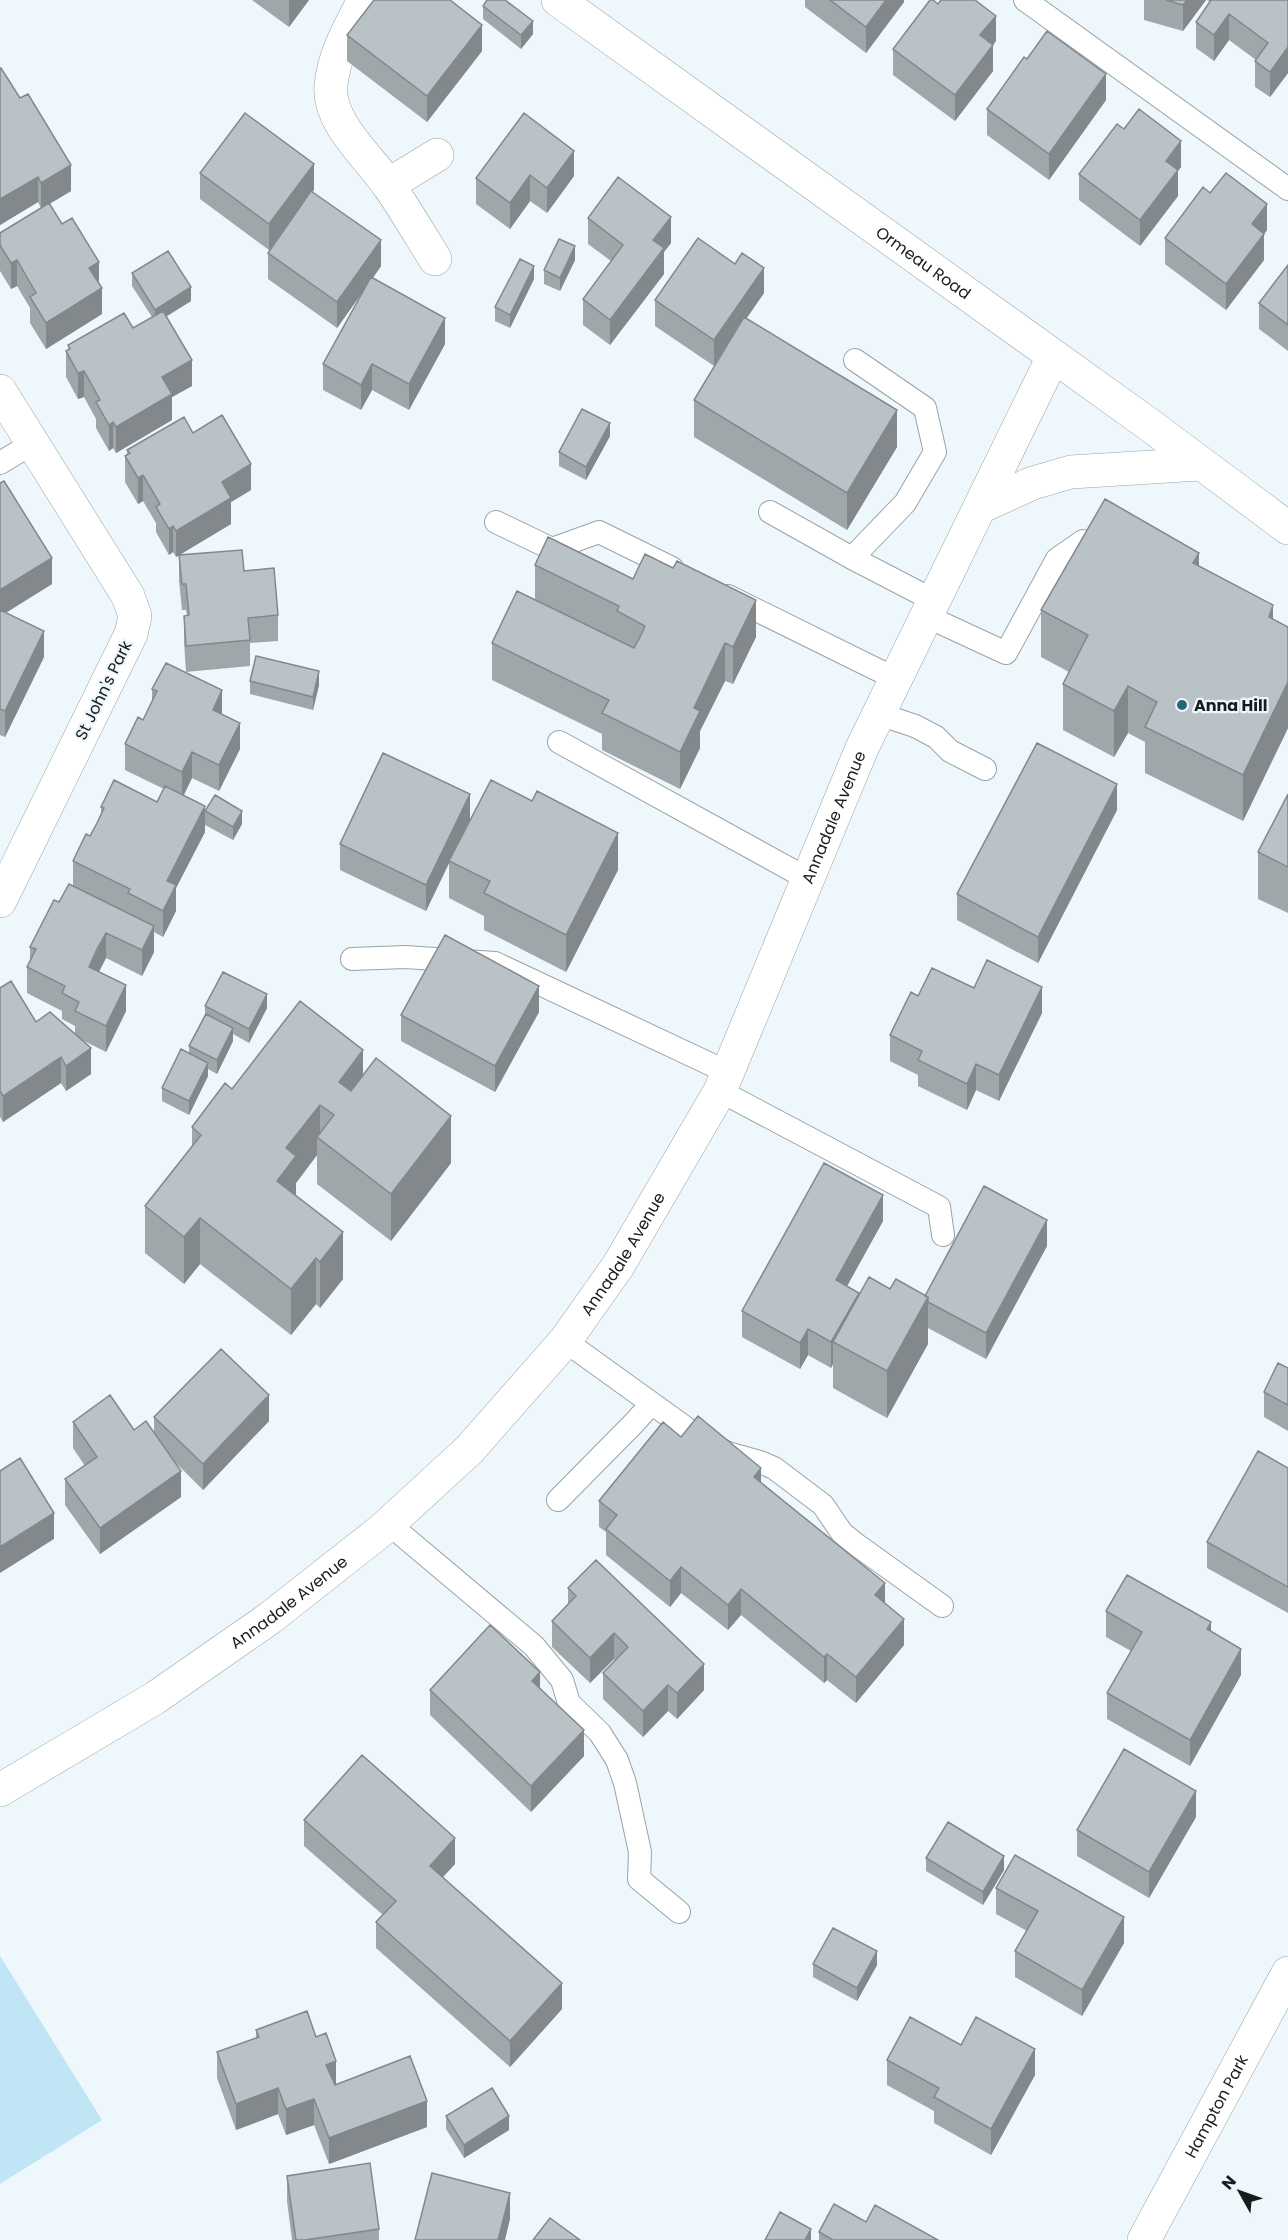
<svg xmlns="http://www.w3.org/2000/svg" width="1288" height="2240" viewBox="0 0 1288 2240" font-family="Poppins,sans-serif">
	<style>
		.green { fill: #c0e5f5 }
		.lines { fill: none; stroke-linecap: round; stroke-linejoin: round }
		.lane-casing { stroke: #9aa3a7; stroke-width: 24 }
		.street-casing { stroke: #9aa3a7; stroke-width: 34 }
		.secondary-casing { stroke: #9aa3a7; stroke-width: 34 }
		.primary-casing { stroke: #9aa3a7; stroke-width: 34 }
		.lane { stroke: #fff; stroke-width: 22 }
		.street { stroke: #fff; stroke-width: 33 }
		.secondary { stroke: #fff; stroke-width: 33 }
		.primary { stroke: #fff; stroke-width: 33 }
		.wall { fill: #9fa7ab }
		.shaded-wall { fill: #82888b }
		.building { fill: #b9c2c7; stroke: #82888b; stroke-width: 1.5 }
		.poi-dot { fill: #27657b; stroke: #eef7fc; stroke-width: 2 }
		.labels { text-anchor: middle; stroke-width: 4.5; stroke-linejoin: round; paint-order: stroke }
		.street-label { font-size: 16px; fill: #181c1d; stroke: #eef7fc }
		.poi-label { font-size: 16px; font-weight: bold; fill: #181c1d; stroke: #eef7fc; text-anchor: start }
	</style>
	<rect width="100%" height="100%" fill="#eef7fc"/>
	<path class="green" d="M0,1956l102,164 -102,64z"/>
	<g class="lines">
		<g class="lane-casing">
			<path id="lane" d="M1025,0l263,189
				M0,463l33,-20
				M770,512l82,46 81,42
				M496,522l56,27 47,-17 73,36
				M852,558l53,-55 30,-51 -10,-44 -70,-48
				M728,596l168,83
				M926,616l80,37 51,-94 26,-18
				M879,714l36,12 21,11 14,14 35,18
				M559,742l249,137
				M352,959l53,-2 90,6 232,109
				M720,1091l219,116 4,28
				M565,1341l139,100 24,12 32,9 14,6 49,37 19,28 15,12 85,61
				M558,1500l77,-78 16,-18
				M389,1524l145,122 28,34 7,23 31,30 17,27 8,23 15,69 -1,27 40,33"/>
		</g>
		<g class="street-casing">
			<g id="street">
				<path d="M364,0c-14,27 -30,54 -33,85 -4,37 38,72 58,101 16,23 31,49 46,73"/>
				<path d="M388,185l49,-30"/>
				<path d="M0,391l128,205 7,20 -4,18 -131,267"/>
				<path id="s1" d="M1144,2240l144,-267"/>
			</g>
		</g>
		<g class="secondary-casing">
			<g id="secondary">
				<path d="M980,507l53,-24 38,-11 129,-8"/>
				<path id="s2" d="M0,1790l155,-92 115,-80 113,-89 86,-79 96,-109 53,-75 102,-175 142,-343 191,-391"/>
			</g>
		</g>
		<g class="primary-casing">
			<g id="primary">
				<path id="s3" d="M558,0l593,426 137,102"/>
			</g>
		</g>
		<use href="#lane" class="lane"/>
		<use href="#street" class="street"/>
		<use href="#secondary" class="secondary"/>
		<use href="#primary" class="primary"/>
	</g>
	<path class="wall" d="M252,0h57l-20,27z
		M805,0h99v2l-38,51 -61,-46z
		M1144,0h62l-23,31 -39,-11z
		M1207,0h81v73l-18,24 -15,-10v-26l1,-1 -27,-20 -15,21 -18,-13v-26l14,-20z
		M483,6l50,28 -12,15 -38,-30z
		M347,35l135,16 -55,71 -80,-61z
		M996,41l-3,4v26l-38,50 -62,-46v-26z
		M1027,59l79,41 -57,80 -62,-45v-26z
		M0,68l71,123 -22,13 50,80 3,30 -56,35 -16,-26v-15l-13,-22 -6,3 -11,-18v-38l41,-25 -3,-6 -38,23z
		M524,113l50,63 -27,37 -17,-12 -20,28 -34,-25v-26z
		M1124,129l57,38 -3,4v25l-38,50 -61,-46v-26z
		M200,173l114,17 -2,2 69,74 -8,12 72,66 -36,66 -37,-20 -11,20 -38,-20v-26l39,-71 -25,35 -69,-49v-26l1,-3 -69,-51z
		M1210,193l57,37 -3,4v26l-38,50 -61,-46v-26z
		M588,218l83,25 -7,9v22l-54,71 -27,-20v-26l28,-38 -23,-17z
		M575,260l-15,31 -16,-7v-14z
		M1288,265v86l-29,-22v-26z
		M132,273l59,28 -25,16 26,69 -20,11v23l-56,33 -3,-5 -4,3 -13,-23v-9l-12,-22 -6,2 -12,-22v-26l2,-1v-5l65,-17 19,-11 -20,-31z
		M534,279l-24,49 -15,-7v-14z
		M764,293l-18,25 151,129 -50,83 -153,-93v-37l27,-45 -7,11 -59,-40v-26z
		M193,433l58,57 -20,12v22l-55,33 -3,-5 -4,3 -13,-23v-9l-13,-22 -5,3 -13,-22v-26l2,-2v-4z
		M610,436l-24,44 -27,-14v-14z
		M0,483l52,101 -46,29 38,44 -39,80 -5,-2z
		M179,555l65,16 34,44v26l-28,2v23l-64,6 -2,-30v-26h3l-1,-6h-4l-3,-29z
		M535,565l98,14 123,58 -23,47 -8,-3 -25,50v17l-20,41 -78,-39v-16l-110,-54v-37l43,-43z
		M1199,566l74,53 15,8v101l-45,93 -98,-48v-31l-17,-9 -14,24 -51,-27v-46l6,-12 -28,-15v-47z
		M250,681l69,4 -6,25 -63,-16z
		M152,689l70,25 18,35 -21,42 -27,-13 -8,17 21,16 37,13 -9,16 -28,-15v7l-29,56v23l-13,26 -9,-5v20l-12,24 -36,-18 -7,14 27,39 -20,41 -24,-12 9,34 -25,17 -5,-8 -58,39 -3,-5v-129l36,34 39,12v-8l-13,-7v-8l-35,-18v-26l3,-7v-13l29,-45 14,-17v-24l17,-25 11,-20v-9l56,-5 7,-13 -39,-19v-26l18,-24 9,-19z
		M1288,794v119l-30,-14v-47z
		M532,801l86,69 -52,102 -82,-42v-14l-35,-18v-36l-23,49 -86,-41v-26l130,-24 -11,22z
		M1117,810l-79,153 -81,-43v-26z
		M974,988l68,25 -43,88 -23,-11 -9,20 -49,-24v-11l-28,-14v-26l28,-39z
		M205,1006l62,2 -18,35 -16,-9v7l-16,33 -9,-5v7l-19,39 -27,-14v-13l27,-35v-7l16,-32z
		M539,1012l-44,80 -94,-51v-26z
		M363,1075l88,88 -60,78 -74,-57v-29l-21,28v12l47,84 -23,29 -4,-4 -25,31 -91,-71 -16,20 -39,-31v-47l47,-59v-20l40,-38z
		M883,1221l-36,65 12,9 31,-6 35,7 122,-50 -61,113 -58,-31v16l-41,74 -54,-30v-24l-2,4 -23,-13 -8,14 -58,-32v-26z
		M1288,1368v63l-24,-14v-25z
		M154,1417l115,4 -66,69 -27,-27 5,34 -81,57 -35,-49v-26l20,-13 -12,-18v-26l81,11z
		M681,1437l80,46 124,120 19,42 -48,58 -29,-23 -3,3 -83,-68 -13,15 -47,-37 -11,14 -64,-52v-23l-7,-5v-26z
		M1288,1468v145l-81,-45v-26z
		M568,1588l136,102 -27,29 -9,-8 -25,26 -40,-38v-26l12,-13 -1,-1 -24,24 -38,-36v-26l16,-17z
		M1106,1611l105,21 30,43 -51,91 -83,-47v-26l24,-42 -25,-14z
		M540,1689l44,67 -53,56 -101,-97v-25z
		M1196,1817l-47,81 -72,-42v-26z
		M304,1820l151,44 -12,13 119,132 -52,58 -134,-119v-26l7,-7 -79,-69z
		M926,1858l78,12 -21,35 -57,-34z
		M996,1888l128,55 -42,73 -67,-39v-26l12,-20 -31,-17z
		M813,1964l64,1 -20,36 -44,-24z
		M256,2030l60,7 20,48 91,42 -98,37 -15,-39 -28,10 -8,-21 -42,16 -19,-52v-26l39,-14z
		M961,2045l74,30 -44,80 -57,-32v-12l-47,-26v-25z
		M446,2116l63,14 -45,28 -18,-29z
		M287,2176l92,53v11h-87l-5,-39z
		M819,2232l119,8h-119z"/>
	<path class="shaded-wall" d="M290,0h19l-20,27v-26z
		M886,0h18v2l-38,51v-26z
		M1187,0h19l-23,31v-26z
		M1229,14v26l-15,21v-26z
		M996,16v25l-3,4v26l-38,50v-26l25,-60z
		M533,21v13l-12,15v-14z
		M482,25v26l-55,71v-26z
		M1288,47v26l-18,24v-25z
		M1106,74v26l-57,80v-26z
		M1181,141v26l-3,4v25l-38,50v-26l26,-59z
		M574,151v25l-27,37v-25z
		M314,164v26l-45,60v-26z
		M71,165v26l-30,18v-26z
		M530,175v26l-20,28v-26z
		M38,177v25l-38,23v-26z
		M1267,204v26l-3,4v26l-38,50v-26l26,-60z
		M671,217v26l-7,9v22l-54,71v-25l43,-80z
		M381,240v26l-44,62v-26z
		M575,246v14l-15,31v-13z
		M17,260v26l-6,3v-26z
		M99,262v26l-10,-20z
		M534,266v13l-24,49v-13z
		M764,268v25l-50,73v-26z
		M191,287v14l-36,22v-13z
		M102,288v26l-56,35v-26z
		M445,318v26l-36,66v-26z
		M192,360v26l-20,11v23l-56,33v-26l46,-50z
		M372,364v26l-11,20v-25z
		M84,371v26l-6,2v-26z
		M897,410v37l-50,83v-37z
		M113,422v26l-4,3v-26z
		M610,423v13l-24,44v-13z
		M251,464v26l-20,12v22l-55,33v-26l46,-49z
		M143,475v26l-5,3v-26z
		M173,526v26l-4,3v-26z
		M1199,553v47l-6,-37z
		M52,558v26l-52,32v-26z
		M756,600v37l-23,47v-37z
		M1273,605v47l-4,-35z
		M44,631v26l-39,80v-26z
		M725,643v38l-25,50v17l-20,41v-37l14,-44z
		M319,671v14l-6,25v-13z
		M1288,682v46l-45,93v-46z
		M1128,686v47l-14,24v-46z
		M222,690v26l-9,-6z
		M240,723v26l-21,42v-26z
		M192,752v26l-10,20v-26z
		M1117,784v26l-79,153v-26z
		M470,794v26l-44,91v-26z
		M205,806v26l-29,56v23l-13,26v-26l4,-30z
		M242,811v13l-9,16v-13z
		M618,833v37l-52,102v-37z
		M154,926v26l-12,24v-26z
		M106,933v25l-9,17 -8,-8z
		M126,985v26l-20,41v-26z
		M539,986v26l-44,80v-26z
		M1042,987v26l-43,88v-26z
		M267,994v14l-18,35v-14z
		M233,1028v13l-16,33v-14z
		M91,1048v26l-25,17v-25z
		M363,1050v47l-24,31v-46z
		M61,1057v26l-58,39v-26z
		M208,1063v13l-19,39v-14z
		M976,1064v26l-9,20v-26z
		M320,1105v35l-3,-3v18l-21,28v19l-19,-21 9,-33z
		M451,1116v47l-60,78v-47z
		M883,1195v26l-47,85v-26z
		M200,1218v46l-16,20v-47z
		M1047,1220v26l-61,113v-26z
		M343,1232v47l-23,29v-46z
		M316,1258v46l-25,31v-46z
		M859,1293v25l-26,24v22l-2,4v-26z
		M928,1297v47l-41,74v-47z
		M808,1329v26l-8,14v-26z
		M269,1395v26l-66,69v-26z
		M761,1468v26l-7,-17z
		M181,1471v26l-81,57v-26z
		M54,1513v26l-54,34v-26z
		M681,1567v26l-11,14v-26z
		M885,1583v26l-10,-14z
		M741,1589v26l-13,15v-25z
		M904,1619v26l-48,58v-26z
		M1211,1622v26l-4,-19z
		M614,1633v26l-24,24v-25z
		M1241,1649v26l-51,91v-26z
		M827,1654v26l-3,3v-26z
		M704,1664v26l-27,29v-26z
		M540,1672v26l-8,-17z
		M668,1685v26l-25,26v-26z
		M584,1730v26l-53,56v-26z
		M1196,1791v26l-47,81v-26z
		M455,1838v26l-25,27v-25z
		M1004,1856v14l-21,35v-13z
		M1124,1917v26l-42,73v-26z
		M877,1951v14l-20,36v-13z
		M562,1983v26l-52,58v-26z
		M1035,2049v26l-44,80v-26z
		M336,2061v26l-10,3v-25z
		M278,2088v26l-42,16v-26z
		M314,2099v26l-28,10v-26z
		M427,2101v26l-98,37v-26z
		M509,2116v14l-45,28v-13z
		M510,2193v26l-5,21h-7z
		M811,2229v11h-6z"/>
	<path class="building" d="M374,0h76l32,25 -55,71 -80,-61z
		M487,0h18l28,21 -12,14 -38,-29z
		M830,0h56l-20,27z
		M930,0h3l5,4 3,-4h34l21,16 -16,19 13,10 -38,50 -62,-46z
		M1166,0h21l-4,5z
		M1211,0h77v47l-18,25 -15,-11 13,-18 -39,-29 -15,21 -18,-13z
		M1047,31l59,43 -57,80 -62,-45 37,-52 3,2z
		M0,68h1l19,30 8,-4 43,71 -30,18 -3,-6 -38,22z
		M1139,109l42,32 -15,20 12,9 -38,50 -61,-46 38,-50 7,5z
		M245,113l69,51 -45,60 -69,-51z
		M524,113l50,38 -27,37 -17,-13 -20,28 -34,-25z
		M1226,173l41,31 -15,20 12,10 -38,50 -61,-46 38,-51 7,6z
		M618,177l53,40 -18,23 11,8 -54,72 -27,-21 40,-54 -35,-27z
		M311,191l70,49 -44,62 -69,-49z
		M49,203l13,21 10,-6 27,44 -10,6 13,20 -56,35 -16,-26 6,-4 -19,-33 -6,3 -11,-18v-12z
		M698,238l37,26 7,-11 22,15 -50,72 -59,-40z
		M559,239l16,7 -15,32 -16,-8z
		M168,251l23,36 -36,23 -23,-37z
		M520,259l14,7 -24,49 -15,-8z
		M1288,265v60l-29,-22z
		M371,277l74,41 -36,66 -37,-20 -11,21 -38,-21z
		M163,311l29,49 -30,17 10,17 -56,33 -3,-5 -4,3 -13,-23 4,-2 -16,-29 -6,2 -12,-22 4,-2 -2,-4 56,-32 9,15z
		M744,317l153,93 -50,83 -153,-93z
		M582,409l28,14 -24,44 -27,-15z
		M222,415l29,49 -29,18 9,16 -55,33 -3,-5 -4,3 -13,-22 4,-3 -17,-29 -5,3 -13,-22 5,-3 -3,-3 57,-33 9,16z
		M4,481l48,77 -52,32v-107z
		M1105,499l94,54 -6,10 80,42 -4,12 19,10v55l-45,93 -98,-48 12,-25 -29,-16 -14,25 -51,-27 25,-49 -47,-25z
		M548,537l85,42 12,-25 28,14 4,-7 79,39 -23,47 -8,-4 -31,65 6,3 -20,41 -78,-39 7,-13 -117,-57 25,-52 117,57 7,-13 4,-9 -28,-15 2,-5 -84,-41z
		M242,550l2,21 30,-3 4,47 -30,3 2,22 -64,6 -2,-30 5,-1 -3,-31h-4l-3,-29z
		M0,610l44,21 -39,80 -5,-2z
		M256,656l63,15 -6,26 -63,-16z
		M166,663l56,27 -9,20 27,13 -21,42 -27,-13 -10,20 -57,-28 13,-27 5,3 14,-29 -5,-2z
		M1037,743l80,41 -79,153 -81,-43z
		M383,753l87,41 -44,91 -86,-41z
		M114,780l43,22 8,-16 40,20 -38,75 9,4 -13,26 -35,-18 2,-4 -57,-28 13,-27 4,2 7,-13 7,-15 -3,-1z
		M491,780l41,21 5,-10 81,42 -52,102 -82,-42 6,-12 -41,-20z
		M1288,794v73l-30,-15z
		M215,795l27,16 -9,16 -28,-16z
		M69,884l85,42 -12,24 -36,-17 -9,16 -8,18 37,18 -20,41 -31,-15 4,-9 -17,-9 3,-7 -38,-19 9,-18 -6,-2 24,-47 5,2z
		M445,935l94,51 -44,80 -94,-51z
		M987,960l55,27 -43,88 -23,-11 -9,20 -49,-24 4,-9 -32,-16 21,-43 7,4 14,-28 42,20z
		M223,972l44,22 -18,35 -44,-23z
		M11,981l25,41 14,-10 41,36 -25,18 -5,-9 -58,39 -3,-5v-103z
		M300,1001l63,49 -24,32 12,9 25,-33 75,58 -60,78 -74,-57 17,-22 -14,-10 -34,43 10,8 -19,25 66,51 -23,30 -4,-4 -25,31 -91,-71 -16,19 -39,-31 56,-71 -9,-8 33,-44 7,6z
		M206,1014l27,14 -16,32 -28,-14z
		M181,1049l27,14 -19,38 -27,-13z
		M824,1163l59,32 -47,85 23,13 -28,49 -23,-13 -8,14 -58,-32z
		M984,1186l63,34 -61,113 -58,-31v-5l-3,-1z
		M869,1277l21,12 6,-10 32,18 -41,74 -54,-29z
		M221,1349l48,46 -66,69 -49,-47z
		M1278,1363l10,5v37l-24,-13z
		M110,1395l24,35 12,-9 35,50 -81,57 -35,-49 32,-22 -24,-35z
		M698,1416l63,52 -7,9 131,106 -10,12 29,24 -48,58 -29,-23 -3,3 -83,-68 -13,16 -47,-38 -11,14 -64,-52 11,-14 -18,-14 64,-79 18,15z
		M1258,1451l30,17v119l-81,-45z
		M20,1458l34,55 -54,34v-76z
		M596,1560l108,104 -27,29 -9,-8 -25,26 -40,-38 25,-26 -14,-14 -24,25 -38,-37 24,-25 -8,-8z
		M1127,1575l84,47 -4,7 34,20 -51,91 -83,-47 35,-61 -36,-21z
		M490,1625l50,47 -8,9 52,49 -53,56 -101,-96z
		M1124,1749l72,42 -47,81 -72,-42z
		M362,1755l93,83 -25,28 132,117 -52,58 -134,-119 20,-21 -92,-81z
		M948,1822l56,34 -21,36 -57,-34z
		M1015,1855l109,62 -42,73 -67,-39 23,-40 -42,-23z
		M833,1928l44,23 -20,37 -44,-24z
		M307,2011l9,26 10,-4 10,28 -10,4 9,20 75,-29 17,45 -98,37 -15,-39 -28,10 -8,-21 -42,16 -19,-52 42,-15 -3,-7z
		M910,2017l51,28 15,-28 59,32 -44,80 -57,-32 5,-9 -52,-28z
		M492,2088l17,28 -45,29 -18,-29z
		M370,2163l9,66 -74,11h-9l-9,-64z
		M432,2173l78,20 -12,47h-83z
		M834,2204l32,18 9,-17 63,35h-105l-14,-8z
		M780,2212l31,17 -6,11h-40z
		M550,2218l30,22h-47z"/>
	<circle class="poi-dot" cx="1182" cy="705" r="6"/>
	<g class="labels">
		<g class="street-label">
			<text dy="6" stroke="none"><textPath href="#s3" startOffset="450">Ormeau Road</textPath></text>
			<text transform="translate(103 690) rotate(-64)" y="6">St John's Park</text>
			<text dy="6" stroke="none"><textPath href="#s2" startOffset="1317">Annadale Avenue</textPath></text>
			<text dy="6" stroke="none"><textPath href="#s2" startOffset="831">Annadale Avenue</textPath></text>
			<text dy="6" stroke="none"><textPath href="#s2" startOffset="345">Annadale Avenue</textPath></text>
			<text dy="6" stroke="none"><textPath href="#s1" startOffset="152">Hampton Park</textPath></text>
		</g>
		<g class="poi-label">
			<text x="1194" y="711">Anna Hill</text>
		</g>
	</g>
	<g transform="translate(1240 2192) rotate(310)" stroke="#eef7fc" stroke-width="4.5" paint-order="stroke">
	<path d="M0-4.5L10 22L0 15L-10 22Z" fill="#181c1d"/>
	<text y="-9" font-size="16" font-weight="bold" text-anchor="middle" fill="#181c1d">N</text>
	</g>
</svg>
